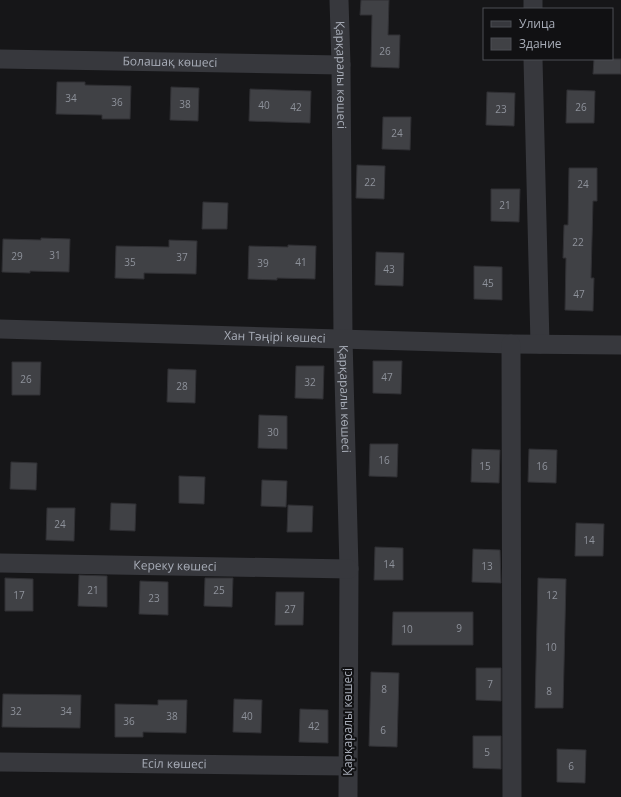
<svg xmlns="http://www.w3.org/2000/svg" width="621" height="797" viewBox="0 0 621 797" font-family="'Open Sans',sans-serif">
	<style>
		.building { fill: #404145; stroke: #303034 }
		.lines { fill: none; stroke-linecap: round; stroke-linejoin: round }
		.minor { stroke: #37383d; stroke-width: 19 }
		.labels { text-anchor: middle; stroke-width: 4; stroke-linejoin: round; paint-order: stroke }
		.number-label { font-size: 10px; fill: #8e929b }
		.street-label { font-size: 12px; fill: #a8adb8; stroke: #111113 }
	</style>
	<rect width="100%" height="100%" fill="#161618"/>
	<path class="building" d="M361,0h28l-1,35h12l-1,33 -28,-1 1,-52h-12z
		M594,59h27v15h-28z
		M57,82h28v3l46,1 -1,33h-28v-4l-46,-1z
		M171,87l28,1 -1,33 -28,-1z
		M250,89l61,2 -1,32 -61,-2z
		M567,90l28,1 -1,32h-28z
		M487,92l28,1 -1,33 -28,-1z
		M383,117h28l-1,33 -28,-1z
		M357,165l28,1 -1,33 -28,-1z
		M569,168h28v33h-4l-2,77h3l-1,33 -28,-1 1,-52h-3l1,-33h4z
		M491,189h29l-1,33 -28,-1z
		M203,202l25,1 -1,26h-25z
		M41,238l29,1 -1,33 -39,-1v2l-28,-1 1,-33 38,1z
		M169,240l28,1 -1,33 -52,-1v6l-29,-1 1,-32 53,1z
		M288,245l28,1 -1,33 -38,-1v2l-29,-1 1,-33 39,1z
		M376,252l28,1 -1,33 -28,-1z
		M474,266l28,1v33l-28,-1z
		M373,361h29l-1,33 -28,-1z
		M12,362h29l-1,33h-28z
		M296,366h28l-1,33 -28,-1z
		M168,369l28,1 -1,33 -28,-1z
		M259,415l28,1v33l-29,-1z
		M370,444h28l-1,33 -28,-1z
		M472,449l28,1 -1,33 -28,-1z
		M529,449l28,1 -1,33 -28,-1z
		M11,462l26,1 -1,27 -26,-1z
		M179,476l26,1 -1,27 -25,-1z
		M262,480l25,1 -1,26 -25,-1z
		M111,503l25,1 -1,27 -25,-1z
		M288,505l25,1 -1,26h-25z
		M47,508h28l-1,33 -28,-1z
		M576,523l28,1 -1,32h-28z
		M375,547l28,1v32h-29z
		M473,549l27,1 1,33 -29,-1z
		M79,575l28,1v31l-29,-1z
		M5,578l28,1v32h-28z
		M205,578h28l-1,29 -28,-1z
		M538,578l28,1 -3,129h-28z
		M140,581l28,1v33l-29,-1z
		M276,592h28l-1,33h-28z
		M393,612h80v33h-81z
		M476,668h25v33l-25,-1z
		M371,672l28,1 -2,74 -28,-1z
		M3,694l78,1 -1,33 -78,-1z
		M234,699l28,1 -1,33 -28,-1z
		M158,700h29l-1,33 -43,-1v5h-28v-33l43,1z
		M300,709l28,1v33l-29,-1z
		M473,736h28v33l-28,-1z
		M557,749l29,1 -1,33 -28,-1z"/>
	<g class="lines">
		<g class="minor">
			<path id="s1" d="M339,0l2,65 2,273 6,231 -1,228"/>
			<path d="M533,0v9"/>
			<path id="s2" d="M0,59l341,6"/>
			<path d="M533,59l7,285"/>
			<path id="s3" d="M0,329l511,15 110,1"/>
			<path d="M511,344l1,453"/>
			<path id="s4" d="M0,563l349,6"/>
			<path id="s5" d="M0,762l347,4"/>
		</g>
	</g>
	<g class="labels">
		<g class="number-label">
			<text x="385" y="55">26</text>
			<text x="71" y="102">34</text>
			<text x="117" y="106">36</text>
			<text x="185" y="108">38</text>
			<text x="264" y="109">40</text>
			<text x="296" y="111">42</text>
			<text x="581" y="111">26</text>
			<text x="501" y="113">23</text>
			<text x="397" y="137">24</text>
			<text x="370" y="186">22</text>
			<text x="583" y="188">24</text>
			<text x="505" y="209">21</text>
			<text x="578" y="246">22</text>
			<text x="55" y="259">31</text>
			<text x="17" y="260">29</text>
			<text x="182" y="261">37</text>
			<text x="130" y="266">35</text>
			<text x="301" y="266">41</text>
			<text x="263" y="267">39</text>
			<text x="389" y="273">43</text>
			<text x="488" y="287">45</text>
			<text x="579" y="298">47</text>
			<text x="387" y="381">47</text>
			<text x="26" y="383">26</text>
			<text x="310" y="386">32</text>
			<text x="182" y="390">28</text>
			<text x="273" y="436">30</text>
			<text x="384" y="464">16</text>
			<text x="485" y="470">15</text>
			<text x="542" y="470">16</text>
			<text x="60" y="528">24</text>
			<text x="589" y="544">14</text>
			<text x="389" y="568">14</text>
			<text x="487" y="570">13</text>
			<text x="93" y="594">21</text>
			<text x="219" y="594">25</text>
			<text x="19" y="599">17</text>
			<text x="552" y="599">12</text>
			<text x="154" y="602">23</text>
			<text x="290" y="613">27</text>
			<text x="459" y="632">9</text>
			<text x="407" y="633">10</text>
			<text x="551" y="651">10</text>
			<text x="490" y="688">7</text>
			<text x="384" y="693">8</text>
			<text x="549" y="695">8</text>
			<text x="16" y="715">32</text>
			<text x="66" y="715">34</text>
			<text x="172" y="720">38</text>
			<text x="247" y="720">40</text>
			<text x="129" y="725">36</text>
			<text x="314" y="730">42</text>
			<text x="383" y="734">6</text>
			<text x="487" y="756">5</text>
			<text x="571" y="770">6</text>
		</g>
		<g class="street-label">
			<text dy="4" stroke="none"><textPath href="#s2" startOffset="170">Болашақ көшесі</textPath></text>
			<text dy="4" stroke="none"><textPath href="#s1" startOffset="75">Қарқаралы көшесі</textPath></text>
			<text dy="4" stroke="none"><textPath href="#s3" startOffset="275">Хан Тәңірі көшесі</textPath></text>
			<text dy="4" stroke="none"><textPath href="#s1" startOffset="399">Қарқаралы көшесі</textPath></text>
			<text dy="4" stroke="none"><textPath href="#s4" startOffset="175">Кереку көшесі</textPath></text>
			<text transform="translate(348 722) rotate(-90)" y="4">Қарқаралы көшесі</text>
			<text dy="4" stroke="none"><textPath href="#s5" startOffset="174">Есіл көшесі</textPath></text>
		</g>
	</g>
	<rect x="483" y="8" width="130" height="52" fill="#111113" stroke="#4d4f55"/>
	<rect x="491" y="21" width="20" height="6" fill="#37383d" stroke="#4d4f55"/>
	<text x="519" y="28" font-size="12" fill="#a8adb8">Улица</text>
	<rect x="491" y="38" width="20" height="12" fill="#404145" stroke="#4d4f55"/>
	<text x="519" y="48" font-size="12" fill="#a8adb8">Здание</text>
</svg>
